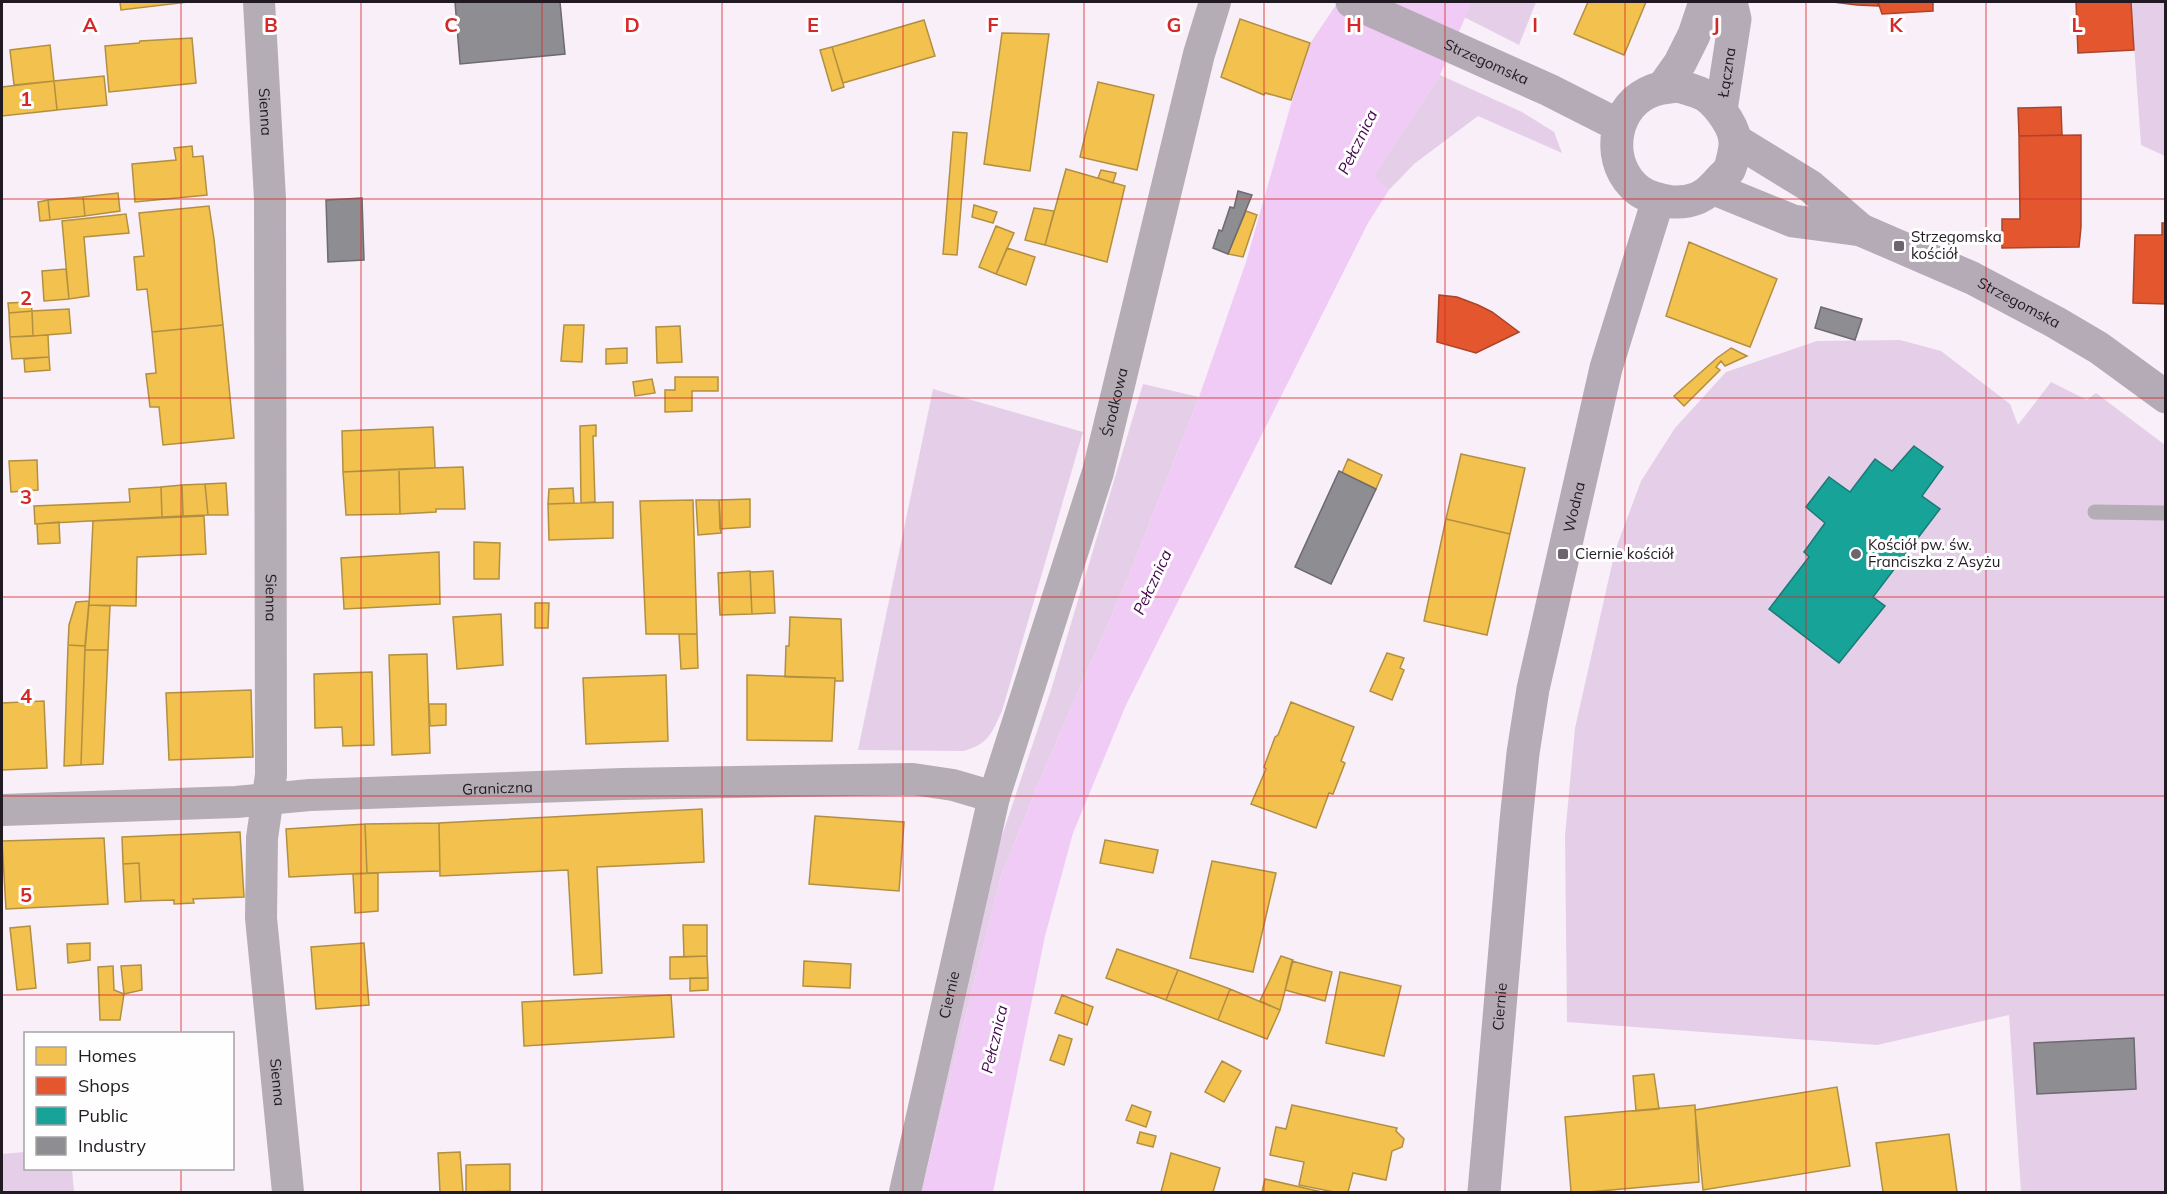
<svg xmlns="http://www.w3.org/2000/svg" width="2167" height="1194" viewBox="0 0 2167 1194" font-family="Mulish,sans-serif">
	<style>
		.green { fill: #e5cfe8 }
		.water { fill: #f0cbf6 }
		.homes { fill: #f2c14e; stroke: #b38f41; stroke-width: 1.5 }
		.shops { fill: #e4572e; stroke: #aa452a; stroke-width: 1.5 }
		.public { fill: #17a398; stroke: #1a7a75; stroke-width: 1.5 }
		.industry { fill: #8d8d92; stroke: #6d6a70; stroke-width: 1.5 }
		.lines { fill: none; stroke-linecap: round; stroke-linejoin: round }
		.lane { stroke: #b4adb5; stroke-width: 15 }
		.street { stroke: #b4adb5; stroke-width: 32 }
		.secondary { stroke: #b4abb6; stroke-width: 33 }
		.grid { fill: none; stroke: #d62828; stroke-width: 1.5; stroke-opacity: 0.55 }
		.poi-dot { fill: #6c656d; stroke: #fefefe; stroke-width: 2 }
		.labels { text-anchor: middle; stroke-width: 6; stroke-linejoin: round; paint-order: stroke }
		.street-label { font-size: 15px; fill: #211a22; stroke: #fefefe }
		.poi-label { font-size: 15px; fill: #211a22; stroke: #fefefe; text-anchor: start }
		.water-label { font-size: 16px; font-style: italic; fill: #44074d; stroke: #fefefe }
		.grid-label { font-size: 20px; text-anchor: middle; font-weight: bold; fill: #d62828; stroke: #fefefe; stroke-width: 6; stroke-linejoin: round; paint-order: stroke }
	</style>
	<rect width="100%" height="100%" fill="#f8eff9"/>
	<path class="green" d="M1472,2h64l-17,43 -55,-28z
		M2131,2h34v154l-24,-11z
		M1440,75l82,37 32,20 8,21 -84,-37 -64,48 -25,26 -15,-13z
		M1900,340l41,11 69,53 8,21 33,-43 36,18 9,-7 69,52v747h-144l-12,-177 -132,30 -310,-23 -2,-186 10,-108 40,-177 26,-70 34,-53 51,-56 91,-31z
		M1143,384l56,13 -71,181 -84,192 -43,106 -79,312 70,-323 59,-175z
		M933,389l150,43 -81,279c-11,23 -13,33 -39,40l-105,-1z
		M25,1152l1,16 46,1 2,23h-72v-38z"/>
	<path class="water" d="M1338,2h134l-32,73 -65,101 14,14 -21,33 -242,482 -53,128 -28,103 -52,256h-72l80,-316 43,-106 84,-192 71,-181 47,-135 45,-158 20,-62z"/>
	<path class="homes" d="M120,2h68l-67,8z
		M1588,2h58l-22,53 -50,-21z
		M1240,19l70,24 -19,57 -26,-7 -1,2 -43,-18z
		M924,20l11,36 -92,27 -11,-36z
		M1002,33l47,1 -19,137 -46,-7z
		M192,38l4,45 -87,9 -4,-46 34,-3 1,-2z
		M50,45l4,36 -40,4 -4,-35z
		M832,47l12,40 -12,4 -12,-41z
		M104,76l3,29 -50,5 -3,-29z
		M54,81l3,29 -55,6v-29z
		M1098,82l56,13 -17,75 -57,-13z
		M953,132l14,1 -10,122 -14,-1z
		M192,146l1,11 10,-1 4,39 -72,7 -3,-38 44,-4 -2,-12z
		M1066,169l59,17 -18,76 -62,-17z
		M1101,170l15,3 -3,10 -15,-5z
		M118,193l2,18 -35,5 -2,-19z
		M83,197l2,19 -35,4 -2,-20z
		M48,200l2,20 -10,1 -2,-19z
		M974,205l23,7 -4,11 -21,-6z
		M209,206l5,33 9,86 -71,7 -5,-43 -10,1 -3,-33 10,-1 -5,-43z
		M1034,208l20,3 -9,34 -20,-5z
		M1246,211l11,4 -14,42 -15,-3z
		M126,214l3,19 -45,4 5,59 -20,3 -7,-78z
		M996,226l18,7 -18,41 -17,-7z
		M1689,242l88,37 -27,68 -84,-31z
		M1007,248l28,9 -9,28 -30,-11z
		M66,269l3,30 -25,2 -2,-30z
		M31,302l1,9 -23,2 -1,-10z
		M69,309l2,24 -38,3 -1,-25z
		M32,311l1,25 -23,1 -1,-24z
		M223,325l11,113 -71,7 -4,-38h-9l-4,-33 10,-1 -4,-41z
		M564,325h20l-2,37 -21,-1z
		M680,326l2,36 -25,1 -1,-36z
		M48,335l1,22 -37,2 -2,-22z
		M627,348v15l-21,1v-15z
		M1731,348l16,8 -22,10 -4,-5 -5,6 4,3 -36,36 -10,-10 43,-38z
		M49,357l1,13 -25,2 -1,-13z
		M675,377h43v14h-26v20l-27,1v-22h10z
		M652,379l3,14 -20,3 -2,-14z
		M596,425v11h-3l2,66 -14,1 -1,-77z
		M433,427l2,41 -92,4 -1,-41z
		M1461,454l64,14 -15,66 -64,-15z
		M1348,459l34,16 -6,14 -34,-16z
		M37,460l1,30 -27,2 -2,-31z
		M463,467l2,42h-29v3l-36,2 -1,-45z
		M399,469l1,45 -54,1 -3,-43z
		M226,483l2,32h-20l-3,-31z
		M205,484l3,31 -25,1 -1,-31z
		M182,485l1,31 -21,1 -1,-30z
		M161,487l1,30 -127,7 -1,-18 96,-4 -1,-13z
		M573,488l1,15 -26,1 1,-15z
		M750,499v28l-30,2 -1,-29z
		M693,500l4,134h-51l-6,-133z
		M696,500h23l2,33 -23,2z
		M613,502v36l-64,2 -1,-36z
		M204,516l2,38 -69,3 -1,49 -47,-1 4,-84z
		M1446,519l64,15 -23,101 -63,-14z
		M59,522l1,21 -22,1 -1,-20z
		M474,542l26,1 -1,36h-25z
		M439,552l1,52 -96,5 -3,-51z
		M750,571l2,43 -32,1 -2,-42z
		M773,571l2,42 -23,1 -2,-42z
		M89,601l-4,45 -17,-1 1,-20 7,-23z
		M535,603h14l-1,25h-13z
		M89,605l21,1 -2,44h-23z
		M501,614l2,51 -46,4 -4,-52z
		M790,617l51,2 2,62h-8v-3l-50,-1 1,-31h3z
		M679,634h18l1,34 -17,1z
		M68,645l17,1 -4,119 -17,1z
		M85,650h23l-5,114 -22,1z
		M1387,653l17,5 -4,10 4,2 -12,30 -22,-9z
		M427,654l3,99 -38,2 -3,-100z
		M372,672l2,73 -31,1 -1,-19 -27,1 -1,-54z
		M666,675l2,66 -82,3 -3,-66z
		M747,675l88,3 -3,63 -85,-1z
		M251,690l2,67 -84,3 -3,-67z
		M44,701l3,67 -45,2v-67z
		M1291,702l63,25 -13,34 4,2 -12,31 -4,-1 -13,35 -65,-24 15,-35 -2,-2 11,-30 3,-2z
		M429,704h17v21l-16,1z
		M702,809l2,53 -107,5 5,106 -28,2 -6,-105 -128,6 -1,-53z
		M815,816l89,6 -5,69 -90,-7z
		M439,823l1,48 -73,2 -2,-49z
		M365,824l2,49 -78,4 -3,-48z
		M240,832l4,65 -51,2 1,4 -20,1v-4l-33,1 -2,-38 -16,1 -1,-27z
		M104,838l4,66 -102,5 -4,-68z
		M1105,840l53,10 -5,23 -53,-10z
		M1212,861l64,12 -23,99 -63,-14z
		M139,863l2,38 -16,1 -2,-38z
		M378,873v38l-23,2 -2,-39z
		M683,925h24v31l-23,1z
		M30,926l6,62 -19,2 -7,-62z
		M90,943v17l-22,3 -1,-19z
		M364,943l5,62 -53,4 -5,-62z
		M1117,949l61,21 -12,30 -60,-22z
		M707,956l1,22 -38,1v-22z
		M1281,956l12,4 -13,50 -20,-9z
		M804,961l47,3 -1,24 -47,-2z
		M1292,961l40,11 -7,29 -40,-11z
		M141,965l1,25 -18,4 -3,-28z
		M113,966l1,24 10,4 -4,26h-20l-2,-53z
		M1178,970l52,19 -12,31 -52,-20z
		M1340,972l61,14 -17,70 -58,-13z
		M690,978h18v12l-18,1z
		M1230,989l50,21 -13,29 -49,-19z
		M671,995l3,42 -150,9 -2,-44z
		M1062,995l31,12 -6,18 -32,-12z
		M1059,1035l13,4 -8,26 -14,-5z
		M1222,1061l19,10 -17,31 -19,-10z
		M1654,1074l5,35 -23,2 -3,-35z
		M1837,1087l13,79 -147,24 -8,-80z
		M1132,1105l19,7 -5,15 -20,-7z
		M1292,1105l105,23 -1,3 8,8 -2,8 -10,4 -6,29 -33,-7 -5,19h-14l-35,-7 5,-23 -34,-7 6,-28 10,2z
		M1695,1105l4,77 -110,10h-18l-6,-75z
		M1140,1132l16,4 -3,11 -16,-4z
		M1949,1134l8,58h-74l-7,-49z
		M460,1152l3,40h-23l-2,-39z
		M1171,1153l49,15 -7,24h-52z
		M510,1164v27l-44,1v-27z
		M1265,1179l57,13h-60z"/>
	<path class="shops" d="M1833,2h45v4l-21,-1z
		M1878,2h55v9l-51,3z
		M2076,2h55l3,48 -56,3z
		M2061,107l1,28 -43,1 -1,-28z
		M2081,135v92l-2,20 -77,1v-29h18l-1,-83z
		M2162,223h4v81l-33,-1 2,-68h27z
		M1439,295l18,2 21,8 14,7 27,20 -43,21 -39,-11z"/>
	<path class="public" d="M1914,446l29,21 -21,29 18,13 -67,88 12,9 -46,57 -70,-54 40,-52 -5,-5 21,-29 -19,-16 23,-30 21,15 25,-33 17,12z"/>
	<path class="industry" d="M455,2h105l5,52 -105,10z
		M1238,191l14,4 -24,59 -15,-6 6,-18 3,1 8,-24 4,1z
		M362,198l2,62 -36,2 -2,-62z
		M1821,307l41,12 -7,21 -40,-12z
		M1339,471l37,18 -45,95 -36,-17z
		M2134,1038l2,51 -99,5 -3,-51z"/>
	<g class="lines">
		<path class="lane" d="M2095,512l71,1"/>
		<g class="street">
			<path id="s1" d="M259,2l11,197 1,576 -9,63 -1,80 27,274"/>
			<path id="s2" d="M2,810l234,-8 74,-7 312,-11 291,-5 40,6 41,12"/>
			<path id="s3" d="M905,1192l89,-395 104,-325 101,-418 16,-52"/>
		</g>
		<g class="secondary">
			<path id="s4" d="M1352,2l197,88 69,35"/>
			<path d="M1678,86c7,2 15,4 22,7 15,6 32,30 35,46 1,7 -3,25 -6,31 -4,5 -9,9 -13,14 -12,14 -26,19 -44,18 -12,-2 -25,-5 -34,-12 -32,-25 -27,-79 9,-97 9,-5 20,-6 31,-7z"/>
			<path d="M1663,87l17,-24 14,-28 11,-33"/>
			<path id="s5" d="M1721,110l14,-91 -4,-17"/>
			<path d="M1735,140l75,46 51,44"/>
			<path id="s6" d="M1712,188l81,33 68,9 111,48 83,44 44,26 67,49"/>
			<path id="s7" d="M1484,1192l32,-371 7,-68 10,-64 73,-321 52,-168"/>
		</g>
	</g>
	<path class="grid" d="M181,2v1032M361,2v1190M542,2v1190M722,2v1190M903,2v1190M1084,2v1190M1264,2v1190M1445,2v1190M1625,2v1190M1806,2v1190M1986,2v1190M2,199h2164M2,398h2164M2,597h2164M2,796h2164M2,995h2164M181,1168v24"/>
	<g class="poi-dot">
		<rect x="1893" y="240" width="12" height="12" rx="3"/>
		<rect x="1557" y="548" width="12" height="12" rx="3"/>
		<circle cx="1856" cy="554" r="6"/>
	</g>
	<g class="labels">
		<g class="street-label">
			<text dy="5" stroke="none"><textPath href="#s4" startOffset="147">Strzegomska</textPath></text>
			<text dy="5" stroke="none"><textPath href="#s5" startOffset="38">Łączna</textPath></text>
			<text dy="5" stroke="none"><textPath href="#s1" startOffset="110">Sienna</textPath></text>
			<text dy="5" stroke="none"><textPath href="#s6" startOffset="330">Strzegomska</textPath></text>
			<text dy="5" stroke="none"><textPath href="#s3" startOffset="818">Środkowa</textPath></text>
			<text dy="5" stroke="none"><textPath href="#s7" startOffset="692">Wodna</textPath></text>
			<text dy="5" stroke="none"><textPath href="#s1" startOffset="596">Sienna</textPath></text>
			<text dy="5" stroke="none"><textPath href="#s2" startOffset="496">Graniczna</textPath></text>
			<text dy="5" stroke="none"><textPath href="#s3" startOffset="202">Ciernie</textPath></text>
			<text dy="5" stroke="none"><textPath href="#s7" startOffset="186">Ciernie</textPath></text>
			<text dy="5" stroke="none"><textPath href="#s1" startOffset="1082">Sienna</textPath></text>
		</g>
		<g class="poi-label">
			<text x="1911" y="242">Strzegomska<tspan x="1911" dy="17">kościół</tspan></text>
			<text x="1868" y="550">Kościół pw. św.<tspan x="1868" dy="17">Franciszka z Asyżu</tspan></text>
			<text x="1575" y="559">Ciernie kościół</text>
		</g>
		<g class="water-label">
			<text transform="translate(1357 142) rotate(-64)" y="6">Pełcznica</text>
			<text transform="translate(1152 582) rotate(-65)" y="6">Pełcznica</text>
			<text transform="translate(994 1039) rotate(-77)" y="6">Pełcznica</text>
		</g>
	</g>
	<g class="grid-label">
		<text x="90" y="32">A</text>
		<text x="271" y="32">B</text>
		<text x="451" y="32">C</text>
		<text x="632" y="32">D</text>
		<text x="813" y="32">E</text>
		<text x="993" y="32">F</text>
		<text x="1174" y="32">G</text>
		<text x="1354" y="32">H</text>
		<text x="1535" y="32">I</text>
		<text x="1716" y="32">J</text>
		<text x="1896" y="32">K</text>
		<text x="2077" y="32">L</text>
		<text x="26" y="106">1</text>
		<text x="26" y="305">2</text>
		<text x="26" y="504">3</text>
		<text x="26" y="703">4</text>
		<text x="26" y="902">5</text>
	</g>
	<rect width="2167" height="1194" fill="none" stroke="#211a22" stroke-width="6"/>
	<rect x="24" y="1032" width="210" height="138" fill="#fefefe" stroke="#a6a3a6" stroke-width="1.5"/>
	<rect x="36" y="1047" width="30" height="18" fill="#f2c14e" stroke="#a6a3a6" stroke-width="1.5"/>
	<text x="78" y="1062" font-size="18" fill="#211a22">Homes</text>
	<rect x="36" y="1077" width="30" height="18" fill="#e4572e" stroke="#a6a3a6" stroke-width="1.5"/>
	<text x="78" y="1092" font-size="18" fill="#211a22">Shops</text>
	<rect x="36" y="1107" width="30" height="18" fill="#17a398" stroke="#a6a3a6" stroke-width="1.5"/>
	<text x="78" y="1122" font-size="18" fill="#211a22">Public</text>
	<rect x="36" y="1137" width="30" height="18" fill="#8d8d92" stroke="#a6a3a6" stroke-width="1.5"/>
	<text x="78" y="1152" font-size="18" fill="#211a22">Industry</text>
</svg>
